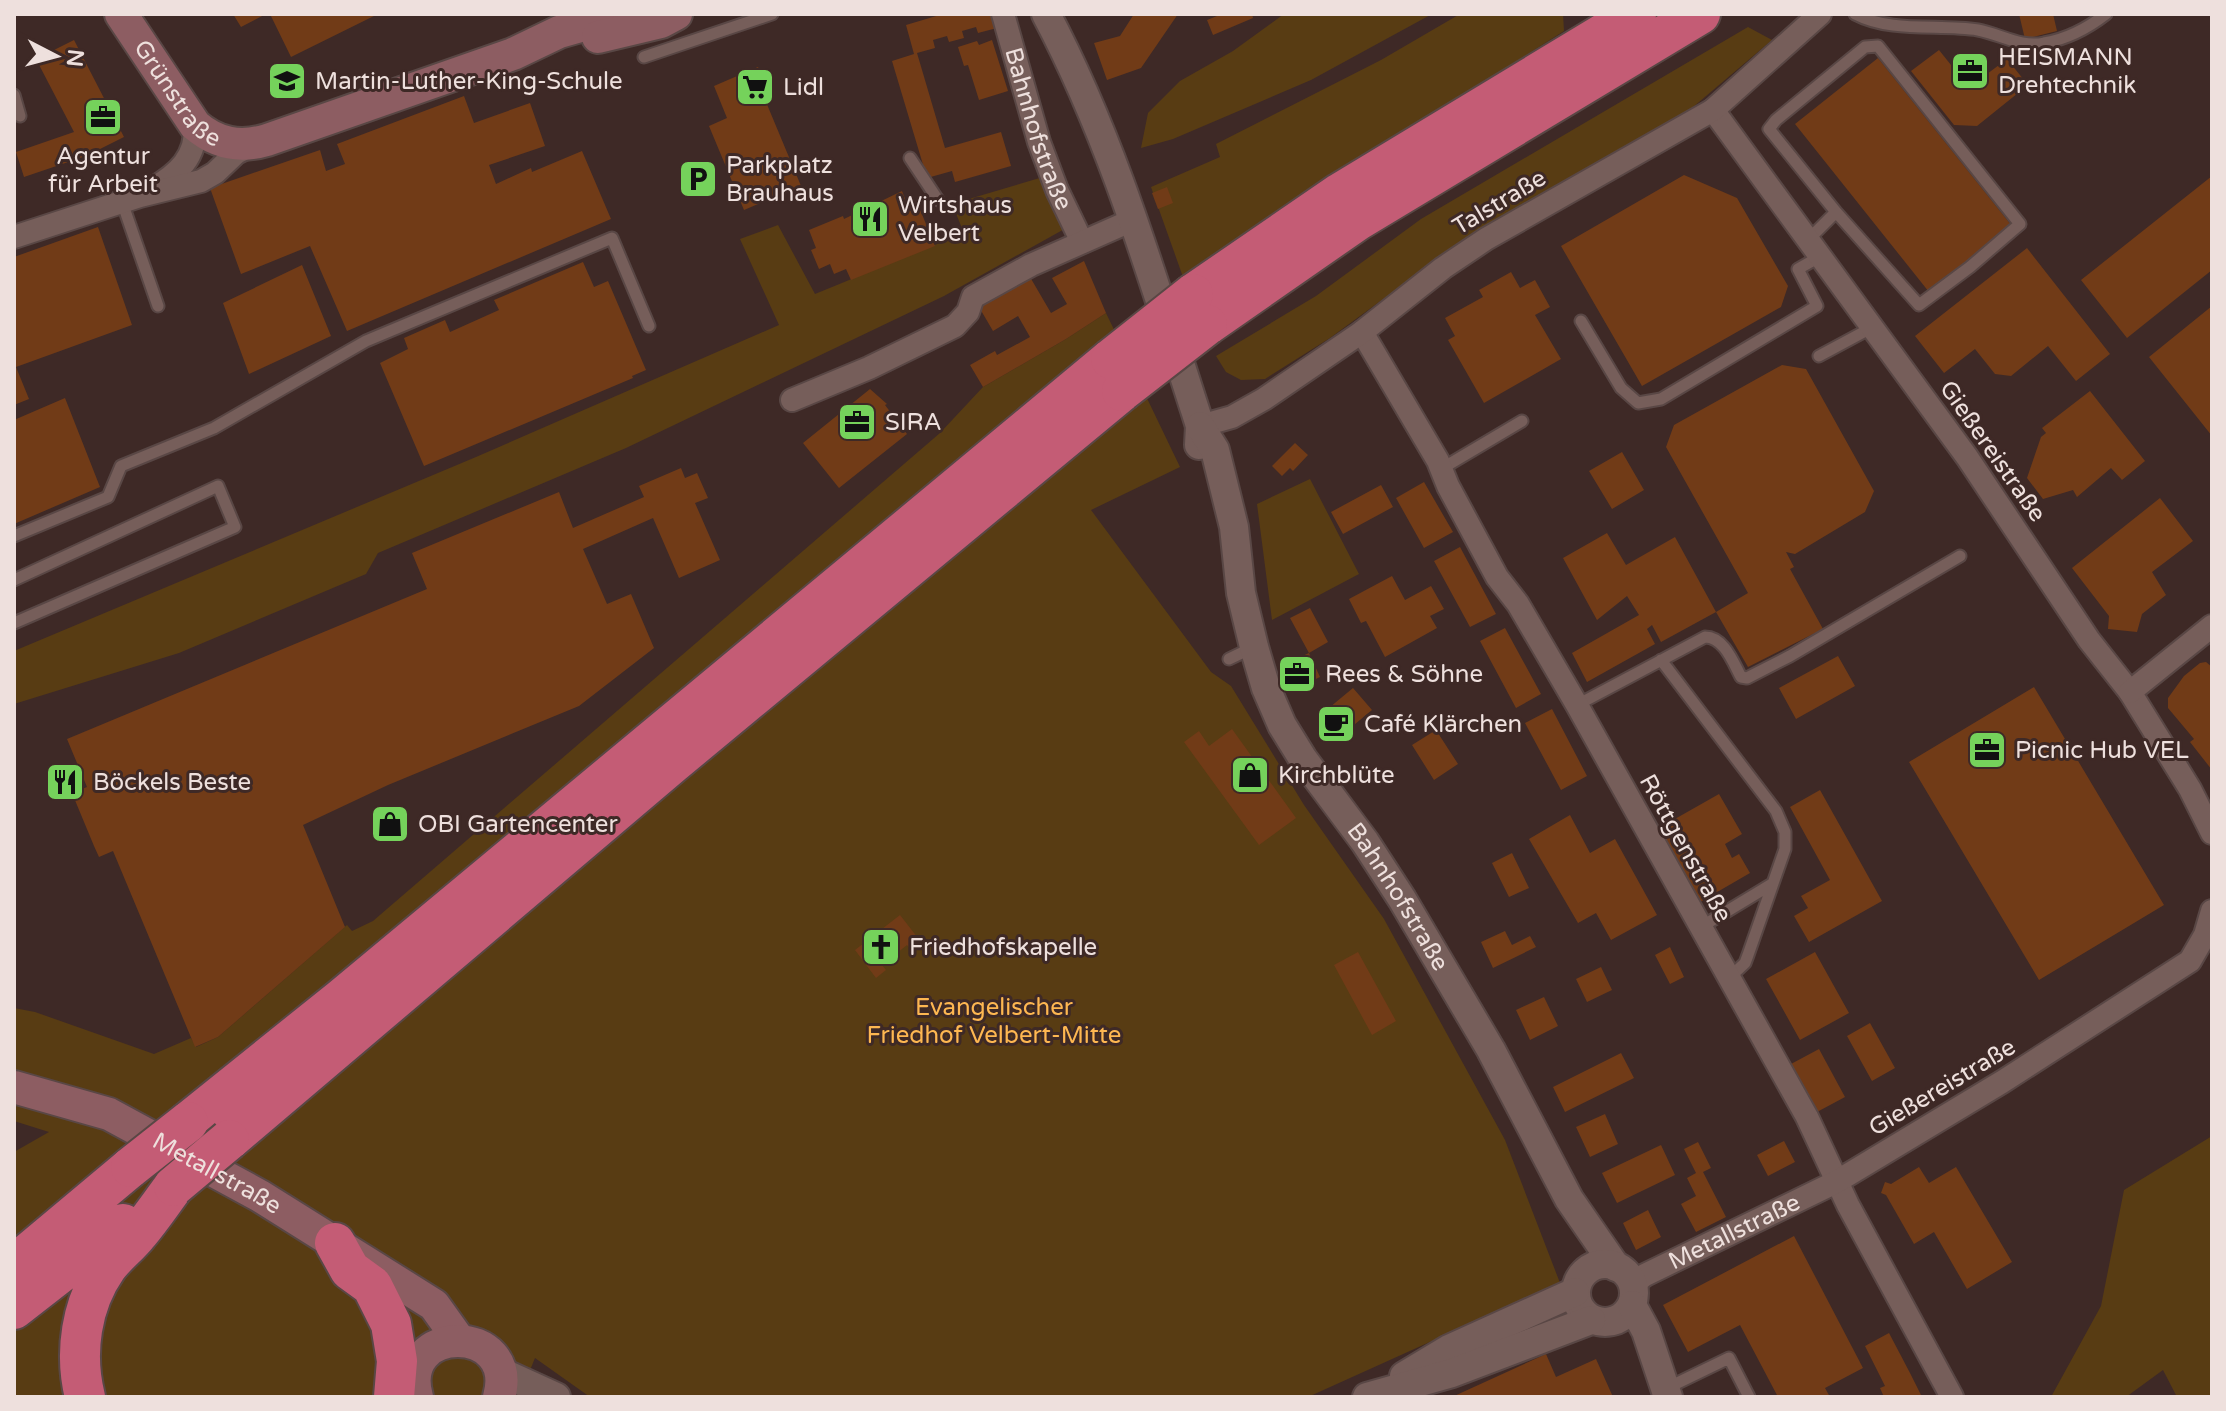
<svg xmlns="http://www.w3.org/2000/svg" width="2226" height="1411" font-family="'Varela Round',sans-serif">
<rect width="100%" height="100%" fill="#3e2926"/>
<!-- green -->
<path fill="#583c13" d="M1284,14H1432L1311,80L1173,139L1141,148L1148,113L1180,81L1233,51Z
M1460,14H1563L1564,31L1331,179L1183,277L1151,187L1220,157L1216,144L1381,60Z
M1748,27L1772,40L1679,119L1518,211L1420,272L1330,338L1265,379L1241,380L1226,372L1216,356L1316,296L1421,219Z
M1043,177L1068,227L944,296L626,448L378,553L366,574L179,653L14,704V651L476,457L779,325L740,239L778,225L815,294L964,233L952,204Z
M1106,313L1180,467L1091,510L1211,672L1231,686L1304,805L1384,919L1505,1140L1560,1283L1308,1397H590L535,1358L519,1397H14V1152L49,1132L14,1121V1008L35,1012L154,1054L191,1038L196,1047L218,1037L347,925L352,931L373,921L940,433L983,387L1066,339Z
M1310,479L1359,574L1272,620L1257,504Z
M2212,1136V1397H2177L2163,1370L2126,1397H2051L2101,1306L2124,1190Z"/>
<!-- building -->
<path fill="#713b17" d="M233,14H266L241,27Z
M270,14H378L291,57Z
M943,14H993L997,28L978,33L976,27L962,31L964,38L949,42L947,36L933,40L935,48L917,53L945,148L1001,132L1011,166L955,182L952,171L927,178L892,61L914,54L906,25Z
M1134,14H1178L1141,68L1107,80L1094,43L1120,36Z
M1222,14H1252L1253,18L1213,35L1207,20Z
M2019,14H2053L2057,31L2025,39Z
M74,40L124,137L86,156L24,177L16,152L74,132L36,59Z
M992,40L1008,91L979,100L968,65L964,66L958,47L977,41L979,45Z
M1939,50L1955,70L1964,63L1980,64L1987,74L2007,59L2028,85L1977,126L1954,125L1911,71Z
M1878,58L2012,226L1929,292L1795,124Z
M758,67L772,99L766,102L801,186L744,210L709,126L727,118L714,86Z
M464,96L474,123L530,103L545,146L489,165L496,184L531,168L532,172L582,151L611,219L347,331L310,246L241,274L210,188L320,150L326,171L345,164L337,144Z
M1684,175L1737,198L1788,286L1781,307L1642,386L1561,246Z
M2212,176V270L2127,338L2081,280Z
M1167,187L1173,203L1158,209L1152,193Z
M902,191L910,211L919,207L935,246L851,280L846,269L834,274L830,264L819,269L811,250L816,248L809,230L843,216L844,219Z
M98,227L132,325L16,367L29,399L14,405V257Z
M2027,248L2110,354L2076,381L2048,346L2011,376L1995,374L1975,349L1944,373L1915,336Z
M1084,261L1106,313L1066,339L983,387L970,365L995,351L997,355L1030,337L1018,316L993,331L979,307L1030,277L1051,313L1067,304L1052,278Z
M583,262L594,287L608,281L646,370L632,376L633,378L424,466L380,363L408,349L404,338L445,320L450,332L499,310L494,300Z
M302,265L331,336L249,374L223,303Z
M1511,272L1520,288L1535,280L1550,307L1535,315L1561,359L1484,403L1448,340L1455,336L1445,318L1483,297L1479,290Z
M2212,306V436L2149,357Z
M1782,365L1806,369L1874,491L1865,512L1795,554L1786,552L1794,567L1790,569L1823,629L1748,667L1716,612L1748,593L1666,447L1674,425Z
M870,389L887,404L885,405L907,434L839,488L803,443Z
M2090,391L2145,461L2122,480L2111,468L2077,497L2073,490L2043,499L2027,478L2041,437L2046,433L2042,428Z
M65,398L100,487L14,524V420Z
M1295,443L1308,455L1293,471L1290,468L1282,476L1272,466Z
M1622,452L1644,490L1612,509L1589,471Z
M681,468L685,478L697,473L708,498L695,503L720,560L679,578L653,518L583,549L607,604L631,594L654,648L579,706L388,785L303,825L345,927L218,1037L195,1047L113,851L99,857L94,846L72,793L87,787L67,739L427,589L412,553L559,492L573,528L644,497L639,486Z
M1424,482L1453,532L1424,548L1396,498Z
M1381,485L1393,507L1343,534L1331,512Z
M2160,498L2193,541L2152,572L2166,595L2142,614L2137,632L2108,629L2109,616L2072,568Z
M1607,533L1626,565L1675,537L1716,612L1661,642L1652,625L1647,629L1655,644L1587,682L1572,653L1639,615L1627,596L1597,620L1563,558Z
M1460,547L1496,614L1470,627L1434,561Z
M1392,576L1405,600L1431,586L1444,609L1430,616L1437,628L1385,657L1366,621L1361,623L1349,599Z
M1310,608L1328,642L1309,653L1320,677L1295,689L1283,665L1309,653L1290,618Z
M1505,628L1541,694L1516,708L1480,641Z
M1838,656L1855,686L1796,719L1779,688Z
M2206,662L2212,667V770L2190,742L2194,739L2168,708V698L2184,676L2200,663Z
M2034,687L2164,905L2039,980L1909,762Z
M1353,688L1372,710L1337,739L1318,717Z
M1552,709L1587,776L1561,790L1525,723Z
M1232,729L1296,818L1259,845L1184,742L1199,731L1209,746Z
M1436,730L1458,764L1434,780L1412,745Z
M72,770L78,787L59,795L52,778Z
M1820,790L1882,901L1809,942L1794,916L1808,908L1801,896L1830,880L1790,807Z
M1719,794L1742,834L1725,844L1732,858L1739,854L1750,873L1700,902L1659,828Z
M1570,815L1590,853L1615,839L1657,915L1611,940L1596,913L1578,923L1529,839Z
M1512,853L1529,888L1509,897L1492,863Z
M900,915L921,942L911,950L907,945L882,965L886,970L876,978L855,950Z
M1505,931L1512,945L1530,936L1536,947L1493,968L1481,942Z
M1670,947L1684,977L1670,984L1655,955Z
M1358,952L1396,1021L1372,1035L1334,965Z
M1815,952L1849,1013L1800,1040L1766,979Z
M1601,967L1612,990L1587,1002L1576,979Z
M1544,997L1558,1026L1530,1040L1516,1010Z
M1870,1023L1895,1068L1872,1081L1847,1036Z
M1819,1049L1845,1097L1817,1112L1791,1064Z
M1621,1053L1634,1078L1565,1112L1553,1087Z
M1605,1114L1618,1144L1590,1157L1576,1127Z
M1784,1141L1795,1162L1768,1176L1757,1155Z
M1698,1142L1711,1168L1703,1172L1726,1217L1696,1232L1681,1204L1696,1196L1687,1178L1696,1173L1684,1149Z
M1661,1145L1675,1175L1617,1203L1602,1173Z
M1919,1167L1929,1183L1956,1167L2012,1262L1967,1289L1934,1232L1914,1244L1886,1195L1881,1193L1885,1182L1891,1184Z
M1648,1210L1661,1237L1636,1250L1623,1223Z
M1794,1236L1863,1368L1825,1388L1830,1397H1778L1740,1325L1688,1352L1663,1305Z
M1889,1333L1910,1373L1922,1397H1884L1880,1388L1885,1386L1865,1346Z
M1546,1354L1556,1377L1596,1359L1613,1397H1452Z"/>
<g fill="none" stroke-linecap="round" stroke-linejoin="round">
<!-- service casing -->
<g stroke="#594745" stroke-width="15">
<path id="service" d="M1855,14C1891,33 1938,24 1978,30C2000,34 2021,48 2044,43C2067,39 2088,28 2106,14
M644,57L772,14
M14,95L20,116
M910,158L938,200
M122,202L158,306
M1809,239L1836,212L1769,129L1776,120L1865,47L1878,46L2020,224L1970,267L1919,305L1836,212
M1581,321L1621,388L1638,403L1661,399L1817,306L1798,269L1821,256
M1819,356L1873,327
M1441,469L1522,421
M14,536L108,497L121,466L214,428L366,341L612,238L649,326
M14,580L218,486L235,527L14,623
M1229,659L1254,647
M1661,660L1776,811L1785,832V849L1748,955L1745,963L1729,978
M1577,705L1705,637C1724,637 1733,662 1741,677L1747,678L1790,656L1960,556
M1701,927L1772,884
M1665,1389L1729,1358L1749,1397"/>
</g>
<!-- minor casing -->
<g stroke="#594745" stroke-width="26">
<g id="minor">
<path id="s1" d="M1003,14L1039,142L1057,190L1082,242"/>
<path d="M1713,110L1967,457L2089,640L2130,692L2190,789L2212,833"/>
<path d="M152,189C178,174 197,157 195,125"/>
<path d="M14,237L140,196L201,181L215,173L236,153L252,145"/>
<path d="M1362,332L1438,461L1448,486L1497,577L1518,604L1577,705L1807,1117L1848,1205L1952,1397"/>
<path d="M792,400L869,368L955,326L968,312L973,297L1031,265L1135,219"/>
<path d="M1200,426L1232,417L1264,399L1362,332L1443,268L1486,239L1713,110L1820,14"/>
<path d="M2130,692L2212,626"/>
<path id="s2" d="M1633,1284L1645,1275L1836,1182L2002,1082L2190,961L2205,935L2212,911"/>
</g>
</g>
<!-- tertiary casing -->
<g stroke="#594745" stroke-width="32">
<g id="tertiary">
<path d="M1046,14C1113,141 1152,277 1196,413L1200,426L1199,445"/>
<path id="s3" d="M1200,426L1215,450L1234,527L1241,593L1254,647L1266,688L1282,725L1303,759L1365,842L1402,899L1491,1050L1569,1199L1616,1267"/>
<circle cx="1605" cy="1293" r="29"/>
<path d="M1632,1305L1646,1331L1668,1397"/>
<path d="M499,1371L556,1397"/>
<path d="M1404,1376L1449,1349L1575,1292"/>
<path d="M1367,1397L1452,1373L1591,1320"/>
</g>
</g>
<!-- secondary casing -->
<g stroke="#594745" stroke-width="36">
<g id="secondary">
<path id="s4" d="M121,14L195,125C217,144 240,148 267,140L513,54L559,32L622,14"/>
<path d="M598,37L661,22L676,14"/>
<path id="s5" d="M14,1087L109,1114L260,1196L434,1305L459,1340"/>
<path d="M417,1397C396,1322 520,1323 499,1397"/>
</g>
</g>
<!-- motorway casing -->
<g stroke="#594745" stroke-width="44">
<path id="motorway" d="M1193,294L1340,193L1636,14
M1207,325L1358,220L1700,14
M188,1122L341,999L1111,359
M229,1140L673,763L1122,391
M335,1243L350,1270L372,1286L391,1324L397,1361L394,1397
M14,1265L131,1167
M14,1309L123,1224
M85,1397C74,1353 81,1304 107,1267C116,1255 128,1246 137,1235C150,1220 162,1202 174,1186"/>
</g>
<!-- service -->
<use href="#service" stroke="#765e5a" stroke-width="11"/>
<!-- minor -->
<use href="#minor" stroke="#765e5a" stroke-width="22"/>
<!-- tertiary -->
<use href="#tertiary" stroke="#765e5a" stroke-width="28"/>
<!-- secondary -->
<use href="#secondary" stroke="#8d5d62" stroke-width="32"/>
<!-- motorway -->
<use href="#motorway" stroke="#c45c75" stroke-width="40"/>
<!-- motorway-bridge casing -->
<g stroke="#594745" stroke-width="44" stroke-linecap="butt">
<path id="motorway-bridge" d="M1111,359L1193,294
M1122,391L1207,325
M131,1167L188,1122
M174,1186L229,1140"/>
</g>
<!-- motorway-bridge -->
<use href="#motorway-bridge" stroke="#c45c75" stroke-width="40"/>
</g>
<!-- icons -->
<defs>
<g id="office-square" transform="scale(2)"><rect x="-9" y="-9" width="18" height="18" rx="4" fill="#75d25b" stroke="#3e2926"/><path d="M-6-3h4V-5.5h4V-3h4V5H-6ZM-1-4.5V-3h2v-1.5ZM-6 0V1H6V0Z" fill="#111"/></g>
<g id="school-square" transform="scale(2)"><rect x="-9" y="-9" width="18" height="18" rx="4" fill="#75d25b" stroke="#3e2926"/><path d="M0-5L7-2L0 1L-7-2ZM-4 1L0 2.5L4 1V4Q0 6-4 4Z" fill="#111"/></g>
<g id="supermarket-square" transform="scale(2)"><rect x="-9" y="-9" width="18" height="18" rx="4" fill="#75d25b" stroke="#3e2926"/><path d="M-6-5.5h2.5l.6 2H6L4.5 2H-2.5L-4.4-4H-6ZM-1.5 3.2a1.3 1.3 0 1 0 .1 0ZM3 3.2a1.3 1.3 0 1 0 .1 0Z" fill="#111"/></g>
<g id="parking-square" transform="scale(2)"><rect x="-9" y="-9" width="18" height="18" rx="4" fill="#75d25b" stroke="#3e2926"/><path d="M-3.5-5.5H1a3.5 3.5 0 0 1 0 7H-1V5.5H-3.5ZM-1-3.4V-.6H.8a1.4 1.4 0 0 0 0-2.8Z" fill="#111"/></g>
<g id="restaurant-square" transform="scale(2)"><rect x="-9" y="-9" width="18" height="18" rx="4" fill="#75d25b" stroke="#3e2926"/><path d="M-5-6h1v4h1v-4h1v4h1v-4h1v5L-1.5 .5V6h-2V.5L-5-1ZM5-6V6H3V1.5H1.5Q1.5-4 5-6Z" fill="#111"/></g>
<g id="cafe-square" transform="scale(2)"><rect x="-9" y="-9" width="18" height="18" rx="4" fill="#75d25b" stroke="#3e2926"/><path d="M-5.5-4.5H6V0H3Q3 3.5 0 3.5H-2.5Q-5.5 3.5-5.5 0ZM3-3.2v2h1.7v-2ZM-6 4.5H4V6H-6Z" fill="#111"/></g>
<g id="shop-square" transform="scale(2)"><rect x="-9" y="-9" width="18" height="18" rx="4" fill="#75d25b" stroke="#3e2926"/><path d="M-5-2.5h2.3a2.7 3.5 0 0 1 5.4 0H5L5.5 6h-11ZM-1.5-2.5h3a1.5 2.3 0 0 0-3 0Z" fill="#111"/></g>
<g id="church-square" transform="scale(2)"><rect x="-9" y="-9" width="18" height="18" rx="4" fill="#75d25b" stroke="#3e2926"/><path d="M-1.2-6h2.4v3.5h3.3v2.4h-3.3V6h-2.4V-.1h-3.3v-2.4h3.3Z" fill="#111"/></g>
</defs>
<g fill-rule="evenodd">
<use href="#office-square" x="1970" y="71"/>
<use href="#school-square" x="287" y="81"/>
<use href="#supermarket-square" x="755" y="87"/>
<use href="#office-square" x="103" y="117"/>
<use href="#parking-square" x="698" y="179"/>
<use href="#restaurant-square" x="870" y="219"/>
<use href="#office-square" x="857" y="422"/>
<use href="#office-square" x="1297" y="674"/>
<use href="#cafe-square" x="1336" y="724"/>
<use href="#office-square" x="1987" y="750"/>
<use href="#shop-square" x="1250" y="775"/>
<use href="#restaurant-square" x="65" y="782"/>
<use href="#shop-square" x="390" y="824"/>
<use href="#church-square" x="881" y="947"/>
</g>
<g text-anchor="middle" stroke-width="6" stroke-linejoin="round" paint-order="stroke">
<!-- poi labels -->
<g font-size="24" fill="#eee0dd" stroke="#3e2926" text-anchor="start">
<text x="1998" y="65">HEISMANN<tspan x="1998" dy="28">Drehtechnik</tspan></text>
<text x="315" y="89">Martin-Luther-King-Schule</text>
<text x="783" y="95">Lidl</text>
<text x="103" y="164" text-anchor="middle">Agentur<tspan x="103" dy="28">für Arbeit</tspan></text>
<text x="726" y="173">Parkplatz<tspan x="726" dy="28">Brauhaus</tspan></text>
<text x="898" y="213">Wirtshaus<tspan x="898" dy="28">Velbert</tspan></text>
<text x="885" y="430">SIRA</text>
<text x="1325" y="682">Rees &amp; Söhne</text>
<text x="1364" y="732">Café Klärchen</text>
<text x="2015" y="758">Picnic Hub VEL</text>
<text x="1278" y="783">Kirchblüte</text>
<text x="93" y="790">Böckels Beste</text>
<text x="418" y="832">OBI Gartencenter</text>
<text x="909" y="955">Friedhofskapelle</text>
</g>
<!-- street labels -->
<g font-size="24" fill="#eee0dd" stroke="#3e2926">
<text dy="8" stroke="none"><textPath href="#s4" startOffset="98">Grünstraße</textPath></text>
<text dy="8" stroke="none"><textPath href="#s1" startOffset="120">Bahnhofstraße</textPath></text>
<text transform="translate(1499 202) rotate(-31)" y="8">Talstraße</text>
<text transform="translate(1993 451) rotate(55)" y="8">Gießereistraße</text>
<text transform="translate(1686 848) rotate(61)" y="8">Röttgenstraße</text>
<text dy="8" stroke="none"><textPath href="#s3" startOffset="520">Bahnhofstraße</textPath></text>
<text transform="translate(1942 1087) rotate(-31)" y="8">Gießereistraße</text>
<text dy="8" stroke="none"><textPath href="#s5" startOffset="222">Metallstraße</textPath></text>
<text dy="8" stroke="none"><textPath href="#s2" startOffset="114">Metallstraße</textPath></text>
</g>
<!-- park labels -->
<g font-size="24" fill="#feb751" stroke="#3e2926">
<text x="994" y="1015">Evangelischer<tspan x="994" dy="28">Friedhof Velbert-Mitte</tspan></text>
</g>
</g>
<!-- border -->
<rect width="2226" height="1411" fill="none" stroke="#eee0dd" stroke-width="32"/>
<!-- north arrow -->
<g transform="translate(56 56) rotate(96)" stroke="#3e2926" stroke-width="6" paint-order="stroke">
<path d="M0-6L14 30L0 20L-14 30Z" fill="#eee0dd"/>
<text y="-12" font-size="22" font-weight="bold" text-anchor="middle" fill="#eee0dd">N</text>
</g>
</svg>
